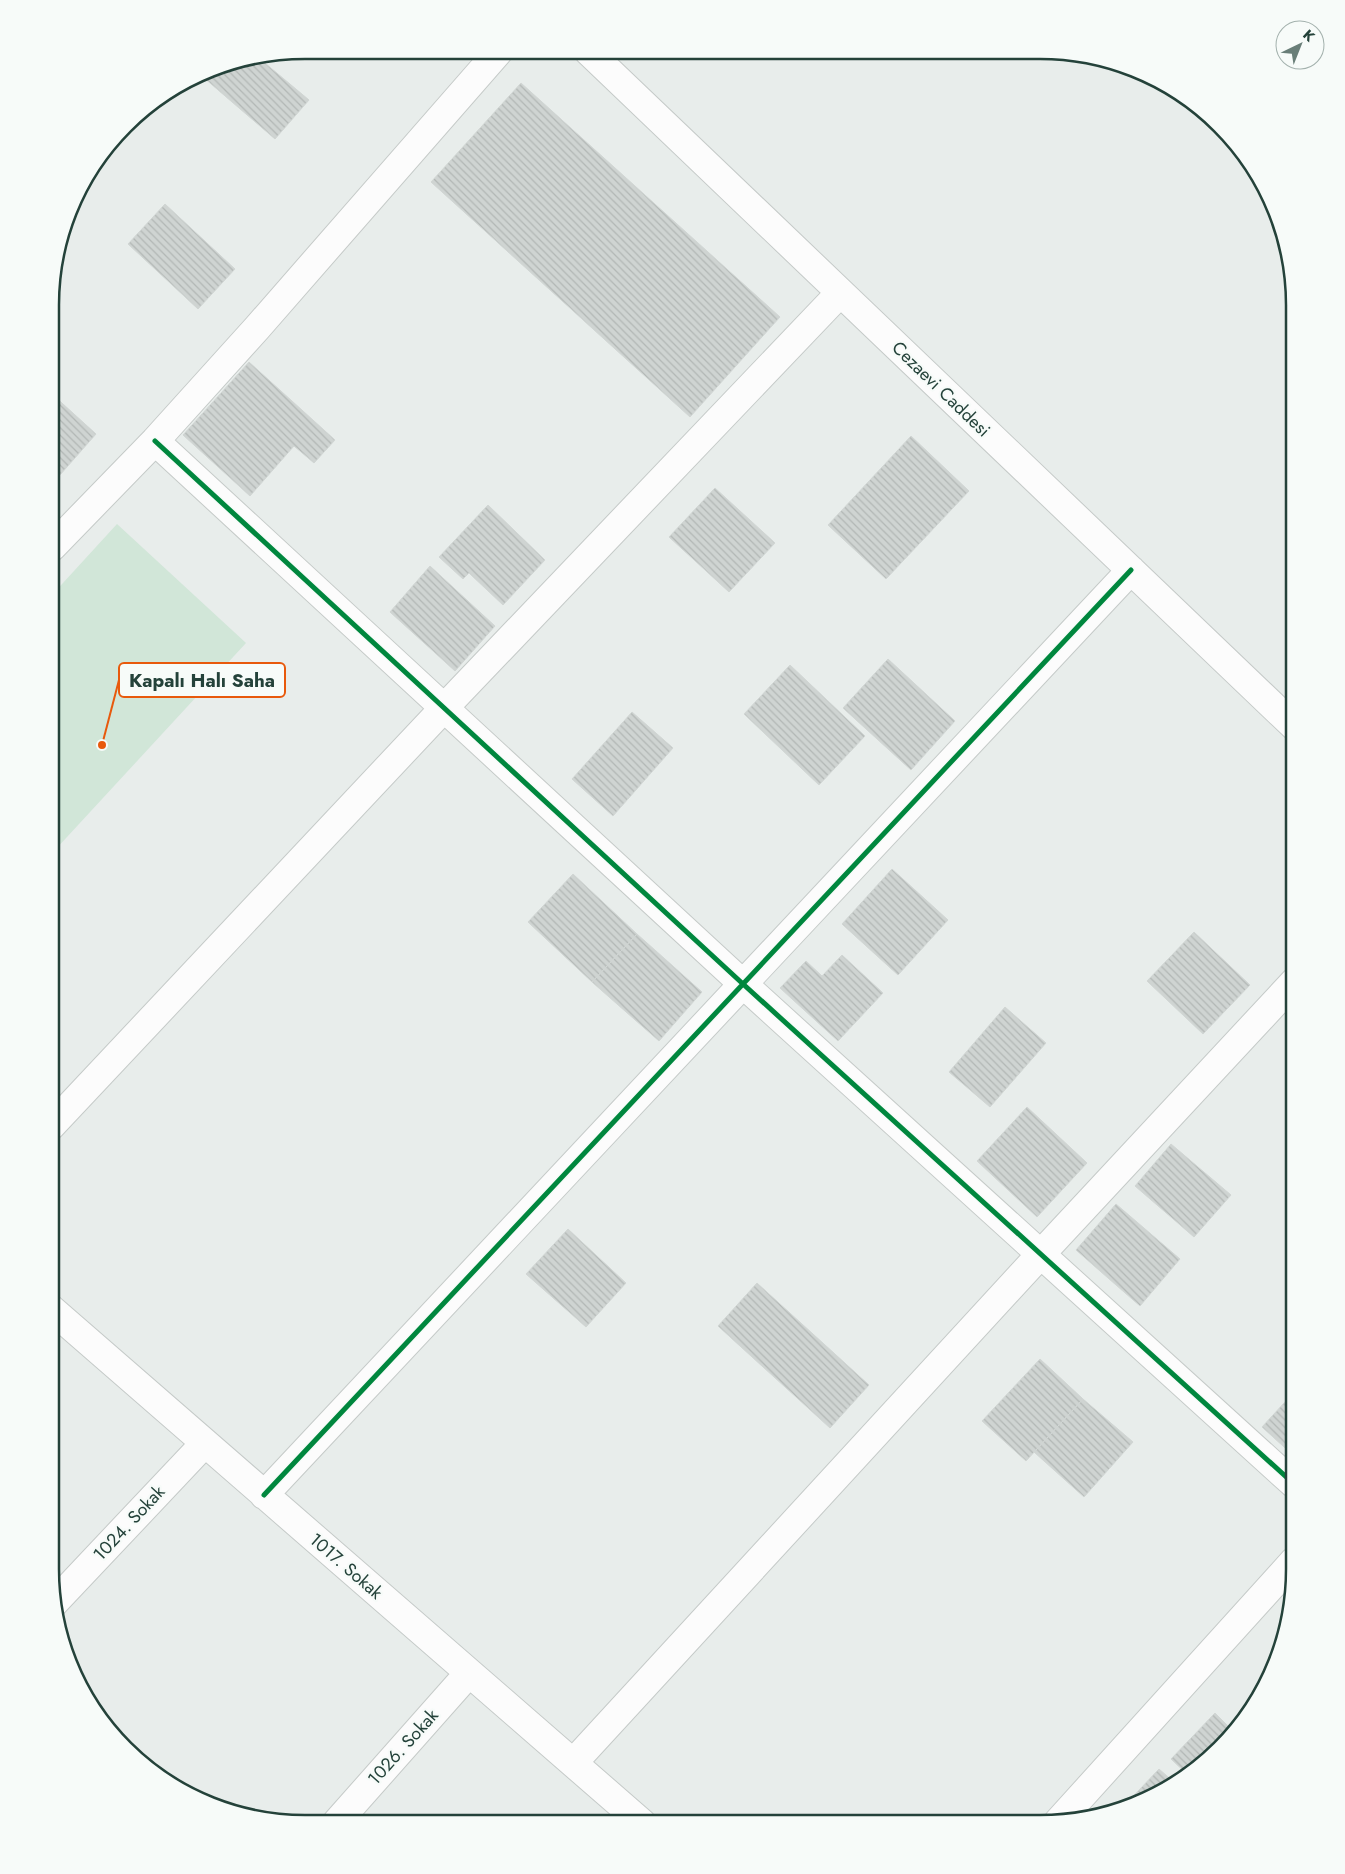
<svg xmlns="http://www.w3.org/2000/svg" width="1345" height="1874" font-family="Jost,sans-serif">
<defs>
<pattern id="building-back-hatch" width="6" height="6" patternUnits="userSpaceOnUse" patternTransform="scale(1.25)"><rect width="6" height="6" fill="#cfd4d2"/><path d="M-1 5l2 2M0 0l6 6M5-1l2 2" fill="none" stroke="#b2b7b5"/></pattern>
</defs>
<rect width="100%" height="100%" fill="#e8edeb"/>
<!-- garden -->
<path fill="#d1e6d8" d="M117,524L246,643L55,850L51,847L52,595Z"/>
<!-- building -->
<path fill="url(#building-back-hatch)" stroke="#d1d6d4" d="M259,58L309,100L275,139L203,77L208,72L222,64Z
M521,83L780,317L690,417L431,182Z
M165,204L235,269L198,309L128,244Z
M249,362L335,440L314,463L294,446L250,496L183,435Z
M52,394L96,434L52,484Z
M911,436L969,491L886,579L828,525Z
M715,488L775,543L729,592L669,537Z
M488,505L545,560L503,605L469,573L463,579L439,557Z
M430,566L495,626L455,671L390,612Z
M888,659L955,721L911,770L843,708Z
M790,665L865,736L819,785L744,714Z
M632,712L673,748L613,816L572,779Z
M892,869L948,920L898,975L842,924Z
M573,874L637,934L592,982L528,922Z
M1194,932L1250,985L1203,1034L1147,981Z
M637,934L702,992L659,1041L592,982Z
M842,955L883,993L838,1041L780,988L806,961L822,976Z
M1005,1007L1046,1043L990,1107L949,1072Z
M1027,1107L1087,1163L1037,1217L977,1161Z
M1171,1144L1231,1195L1194,1237L1135,1186Z
M1116,1204L1180,1259L1140,1306L1076,1250Z
M568,1229L626,1283L586,1327L526,1274Z
M757,1283L869,1385L830,1428L718,1326Z
M1040,1359L1083,1399L1026,1461L982,1421Z
M1295,1391L1294,1456L1262,1427Z
M1083,1399L1133,1442L1084,1497L1034,1452Z
M1215,1713L1234,1732L1208,1761L1188,1775L1171,1759Z
M1159,1769L1175,1783L1153,1798L1121,1809Z"/>
<g fill="none" stroke-linecap="round" stroke-linejoin="round">
<!-- minor casing -->
<g stroke="#c5cac8" stroke-width="30">
<path id="minor" d="M588,51L1295,727
M155,441L743,984L1294,1484
M52,547L155,441L257,328L499,51
M51,1126L444,708L840,293
M50,1308L642,1823
M264,1495L1131,570
M53,1604L205,1443
M573,1763L1040,1255L1295,981
M337,1822L469,1673
M1058,1822L1294,1561"/>
</g>
<!-- minor -->
<use href="#minor" stroke="#fcfcfc" stroke-width="28"/>
<!-- cycleway casing -->
<g stroke="#f7fbf9" stroke-width="8">
<path id="cycleway" d="M155,441L743,984L1294,1484
M264,1495L1131,570"/>
</g>
<!-- cycleway -->
<use href="#cycleway" stroke="#00873e" stroke-width="5"/>
</g>
<g text-anchor="middle" stroke-width="4.5" stroke-linejoin="round" paint-order="stroke">
<!-- street labels -->
<g font-size="18" fill="#24423a" stroke="#f7fbf9">
<text transform="translate(941 389) rotate(44)" y="6">Cezaevi Caddesi</text>
<text transform="translate(129 1523) rotate(-47)" y="6">1024. Sokak</text>
<text transform="translate(346 1566) rotate(41)" y="6">1017. Sokak</text>
<text transform="translate(403 1747) rotate(-48)" y="6">1026. Sokak</text>
</g>
</g>
<!-- crop -->
<path d="M0 0H1345V1874H0ZM305 59H1040A246 246 0 0 1 1286 305V1569A246 246 0 0 1 1040 1815H305A246 246 0 0 1 59 1569V305A246 246 0 0 1 305 59Z" fill="#f7fbf9" fill-rule="evenodd"/>
<path fill="none" stroke="#24423a" stroke-width="2.5" d="M305 59H1040A246 246 0 0 1 1286 305V1569A246 246 0 0 1 1040 1815H305A246 246 0 0 1 59 1569V305A246 246 0 0 1 305 59Z"/>
<!-- callouts -->
<path fill="none" stroke="#e8590c" stroke-width="2" d="M102 745L119 680"/>
<circle fill="#e8590c" stroke="#f7fbf9" stroke-width="2" cx="102" cy="745" r="5"/>
<rect fill="#f7fbf9" stroke="#e8590c" stroke-width="2" x="119" y="663" width="166" height="34" rx="5"/>
<g font-size="19" text-anchor="middle" font-weight="bold" fill="#24423a">
<text x="202" y="687">Kapalı Halı Saha</text>
</g>
<!-- north arrow -->
<g transform="translate(1300 45) rotate(43)"><circle r="24" fill="#f7fbf9" stroke="#a3b1ad"/>
<path d="M0-4L9 19L0 12L-9 19Z" fill="#697e78"/>
<text y="-8" font-size="14" font-weight="bold" text-anchor="middle" fill="#24423a">K</text>
</g>
</svg>
